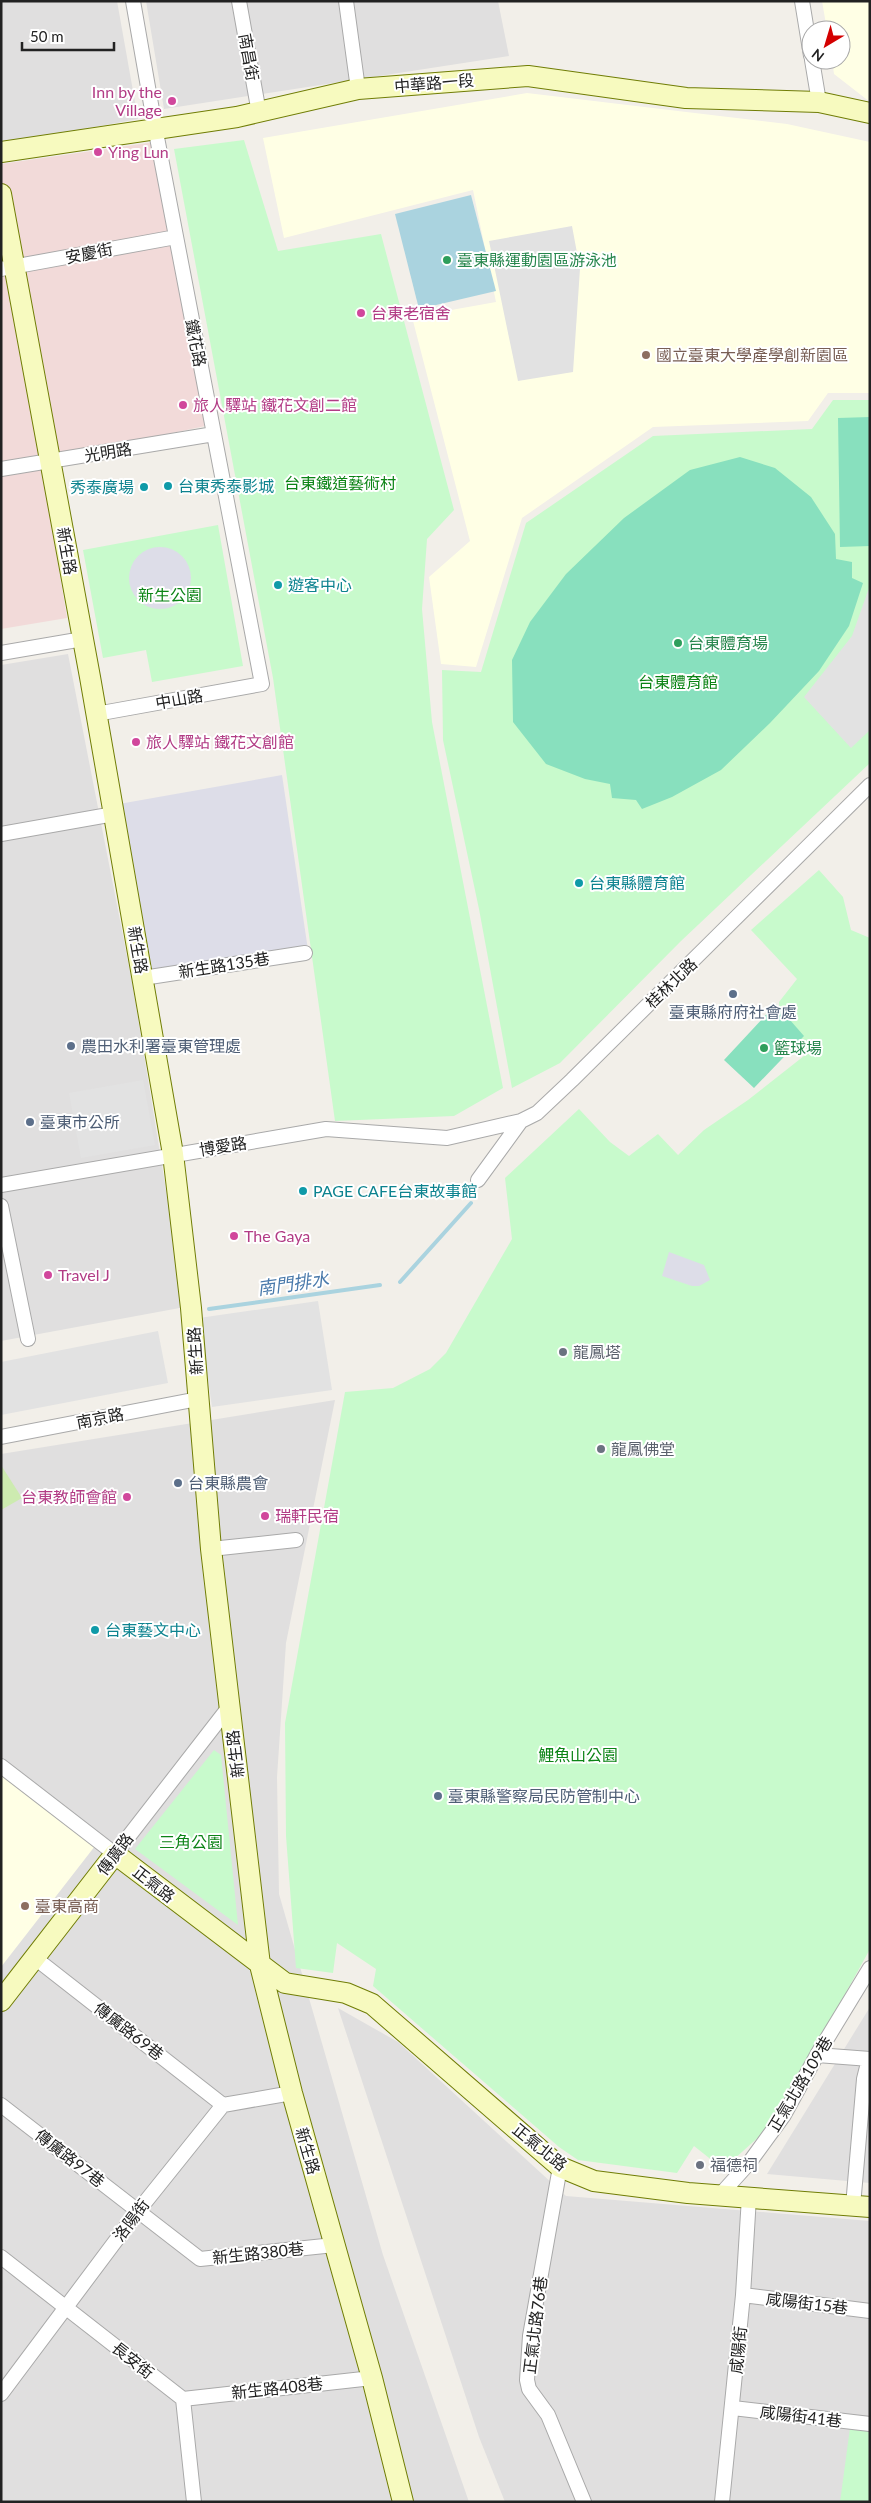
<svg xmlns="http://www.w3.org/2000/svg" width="871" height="2503" font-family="Lato,'Noto Sans TC',sans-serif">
<rect width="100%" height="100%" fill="#f2efe9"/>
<!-- residential -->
<path fill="#e0dfdf" d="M1,1H117L138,119L3,144L1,132Z
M146,1H498L509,56L164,109Z
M68,654L133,987L185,1307L1,1341V665Z
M335,1400L286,1643L277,1777L279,1894L383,2255L469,2502H1V1454Z
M870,2007V2183L767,2174Z
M338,2008L398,2042L566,2196L870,2221V2502H505L479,2437Z"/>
<!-- commercial -->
<path fill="#f2dad9" d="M155,142L210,425L41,461L67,618L1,629V164Z"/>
<!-- education -->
<path fill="#ffffe5" d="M822,1H870V102L834,74L832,60H841V30H827Z
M527,93L787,124L870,142V393H828L808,421L653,427L522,518L476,667L441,664L429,577L470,541L412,317L496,302L473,190L284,238L263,138Z
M1,1774L95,1846L1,1967Z"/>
<!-- grass -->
<path fill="#cdebb0" d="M1,1465L22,1498L1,1510Z"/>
<!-- park -->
<path fill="#c8facc" d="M244,140L278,251L381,234L454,510L427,539L422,609L432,722L503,1088L454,1116L335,1121L273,678L174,149Z
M833,400H870V763L681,941L560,1063L512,1088L479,909L443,740L442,670L481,672L526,523L653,436L812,429Z
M218,525L243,666L152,682L146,650L103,658L83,550Z
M819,870L843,897L851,930L870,938V1949L833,2016L762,2134L723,2169L694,2146L677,2173L578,2160L559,2147L373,1986L376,1969L337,1943L333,1973L296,1968L286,1836L285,1723L345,1392L393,1388L430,1369L446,1353L512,1239L505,1178L579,1109L610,1142L629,1156L658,1134L678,1155L704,1130L748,1100L809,1052L780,1023L779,1002L797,979L751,930Z
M214,1750L221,1755L238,1925L135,1849Z
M850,2428L870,2431V2502H840Z"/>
<!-- pitch -->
<path fill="#88e0be" d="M870,417V546L840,547L838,418Z
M740,457L775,468L811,497L835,534L836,559L852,562V578L863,583L849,626L819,671L770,723L721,770L672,797L642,809L636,800L612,798L610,784L585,779L546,764L513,722L512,660L530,622L566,574L624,518L690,470Z
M776,1004L804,1036L754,1088L724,1060Z"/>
<!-- parking -->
<path fill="#e2e2e2" d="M572,226L580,269L573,372L518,381L489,241Z
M870,585V730L851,748L804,697L852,636Z
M143,1080L155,1145L81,1158L69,1093Z
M318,1301L332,1390L212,1407L199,1318Z
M158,1331L168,1383L1,1415V1362Z"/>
<!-- plaza -->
<path fill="#dddde8" d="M129 578a31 31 0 1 1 62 0a31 31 0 1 1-62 0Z
M282,775L308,950L147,974L119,804Z
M669,1252L704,1265L710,1280L699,1286H692L662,1276Z"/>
<!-- water -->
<path fill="#aad3df" d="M471,195L496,291L419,309L395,214Z"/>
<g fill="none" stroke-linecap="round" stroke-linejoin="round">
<!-- stream -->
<path stroke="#aad3df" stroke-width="4" d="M400,1282L471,1203
M209,1309L380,1285"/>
<!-- street casing -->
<g stroke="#a9a9a9" stroke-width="16">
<path id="street" d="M239,1L259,113
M346,1L358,89
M802,1L811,56
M812,60L819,102
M1,269L176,237
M1,469L214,434
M1,653L83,639
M96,714L262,684L155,127L133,1
M1,834L114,814
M143,978L305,953
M478,1180L521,1121
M1,1185L326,1129L447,1138L521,1121L537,1113L572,1080L870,785
M1,1206L28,1339
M1,1437L198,1399
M211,1549L296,1540
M1,1766L115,1854L229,1707
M35,1958L223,2105
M817,2055L870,2059
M1,2105L200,2259L334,2245
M560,2167L530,2336L527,2380L529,2389L548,2415L584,2502
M721,2194L749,2163L784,2115L817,2055L870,1968
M853,2206L864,2079L869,2059
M1,2257L183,2399L194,2502
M743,2295L870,2311
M1,2394L138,2211L223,2105L292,2093
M183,2399L372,2378
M733,2408L870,2424
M722,2502L743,2295L749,2197"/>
</g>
<!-- secondary casing -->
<g stroke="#707d05" stroke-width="22">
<path id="secondary" d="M1,152L237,117L358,89L528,76L686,98L819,102L870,113
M1,194L90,677L173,1154L191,1308L211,1549L260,1965L292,2093L372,2378L403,2502
M1,2001L115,1854L285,1983L346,1993L372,2004L560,2167L594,2181L688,2193L870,2207"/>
</g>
<!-- street -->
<use href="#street" stroke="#fff" stroke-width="14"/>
<!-- secondary -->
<use href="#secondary" stroke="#f7fabf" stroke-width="20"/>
</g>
<!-- markers -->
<g fill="#d1479c" stroke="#fff" stroke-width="2">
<circle cx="172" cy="101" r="5"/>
<circle cx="98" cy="152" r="5"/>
<circle cx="361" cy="313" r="5"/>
<circle cx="183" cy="405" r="5"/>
<circle cx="136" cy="742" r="5"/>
<circle cx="234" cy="1236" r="5"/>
<circle cx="48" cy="1275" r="5"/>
<circle cx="127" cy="1497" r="5"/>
<circle cx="265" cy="1516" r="5"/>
</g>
<g fill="#2e9e5b" stroke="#fff" stroke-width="2">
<circle cx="447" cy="260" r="5"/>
<circle cx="678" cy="643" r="5"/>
<circle cx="764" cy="1048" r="5"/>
</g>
<g fill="#8d6e63" stroke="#fff" stroke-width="2">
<circle cx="646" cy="355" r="5"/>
<circle cx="25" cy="1906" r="5"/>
</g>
<g fill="#0f9aa8" stroke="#fff" stroke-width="2">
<circle cx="168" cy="486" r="5"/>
<circle cx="144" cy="487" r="5"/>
<circle cx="278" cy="585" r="5"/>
<circle cx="579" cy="883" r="5"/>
<circle cx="303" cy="1191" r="5"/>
<circle cx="95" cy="1630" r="5"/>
</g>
<g fill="#5c6f8a" stroke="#fff" stroke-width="2">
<circle cx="733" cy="994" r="5"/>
<circle cx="71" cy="1046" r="5"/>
<circle cx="30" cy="1122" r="5"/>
<circle cx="178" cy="1483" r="5"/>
<circle cx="438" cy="1796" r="5"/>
</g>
<g fill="#6b7280" stroke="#fff" stroke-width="2">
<circle cx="563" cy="1352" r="5"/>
<circle cx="601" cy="1449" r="5"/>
<circle cx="700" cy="2165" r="5"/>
</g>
<g text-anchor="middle" stroke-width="4" stroke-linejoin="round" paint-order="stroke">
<!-- street labels -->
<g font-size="16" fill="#222" stroke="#fff">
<text transform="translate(249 57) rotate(80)" y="6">南昌街</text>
<text transform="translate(434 83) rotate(-5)" y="6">中華路一段</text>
<text transform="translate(89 253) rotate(-11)" y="6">安慶街</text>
<text transform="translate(196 343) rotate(79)" y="6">鐵花路</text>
<text transform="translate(108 452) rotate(-9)" y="6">光明路</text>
<text transform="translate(67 551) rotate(80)" y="6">新生路</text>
<text transform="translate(179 699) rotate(-10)" y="6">中山路</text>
<text transform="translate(138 950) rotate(80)" y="6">新生路</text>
<text transform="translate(224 965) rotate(-9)" y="6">新生路135巷</text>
<text transform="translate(671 983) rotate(-44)" y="6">桂林北路</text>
<text transform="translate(223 1146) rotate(-9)" y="6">博愛路</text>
<text transform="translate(195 1351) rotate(-94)" y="6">新生路</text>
<text transform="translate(100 1418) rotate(-11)" y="6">南京路</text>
<text transform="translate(235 1754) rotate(-97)" y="6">新生路</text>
<text transform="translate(115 1854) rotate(-53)" y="6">傳廣路</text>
<text transform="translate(154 1884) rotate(38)" y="6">正氣路</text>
<text transform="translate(129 2031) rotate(38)" y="6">傳廣路69巷</text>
<text transform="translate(800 2084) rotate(-59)" y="6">正氣北路109巷</text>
<text transform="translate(540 2147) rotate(39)" y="6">正氣北路</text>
<text transform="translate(308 2151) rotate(74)" y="6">新生路</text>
<text transform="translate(70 2158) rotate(38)" y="6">傳廣路97巷</text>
<text transform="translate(131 2220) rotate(-53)" y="6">洛陽街</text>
<text transform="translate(258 2253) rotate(-6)" y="6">新生路380巷</text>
<text transform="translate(807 2303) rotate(7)" y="6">咸陽街15巷</text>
<text transform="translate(535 2325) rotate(-83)" y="6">正氣北路76巷</text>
<text transform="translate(738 2350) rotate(-84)" y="6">咸陽街</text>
<text transform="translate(133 2360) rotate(38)" y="6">長安街</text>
<text transform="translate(277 2388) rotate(-6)" y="6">新生路408巷</text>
<text transform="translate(801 2416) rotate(7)" y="6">咸陽街41巷</text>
</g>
<!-- hotel labels -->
<g font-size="16" fill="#b23c85" stroke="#fff" text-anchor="start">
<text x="162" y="98" text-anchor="end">Inn by the<tspan x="162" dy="18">Village</tspan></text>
<text x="108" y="158">Ying Lun</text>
<text x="371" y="319">台東老宿舍</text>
<text x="193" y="411">旅人驛站 鐵花文創二館</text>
<text x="146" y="748">旅人驛站 鐵花文創館</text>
<text x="244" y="1242">The Gaya</text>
<text x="58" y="1281">Travel J</text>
<text x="117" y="1503" text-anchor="end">台東教師會館</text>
<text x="275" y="1522">瑞軒民宿</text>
</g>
<!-- leisure labels -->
<g font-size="16" fill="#27864d" stroke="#fff" text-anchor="start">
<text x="457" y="266">臺東縣運動園區游泳池</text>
<text x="688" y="649">台東體育場</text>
<text x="774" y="1054">籃球場</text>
</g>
<!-- education labels -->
<g font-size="16" fill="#785e54" stroke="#fff" text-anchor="start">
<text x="656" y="361">國立臺東大學產學創新園區</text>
<text x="35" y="1912">臺東高商</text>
</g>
<!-- park labels -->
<g font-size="16" fill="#0c8416" stroke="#fff">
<text x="340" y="489">台東鐵道藝術村</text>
<text x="170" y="601">新生公園</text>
<text x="678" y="688">台東體育館</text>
<text x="578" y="1761">鯉魚山公園</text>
<text x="191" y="1848">三角公園</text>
</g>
<!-- culture labels -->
<g font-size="16" fill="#0d838f" stroke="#fff" text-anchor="start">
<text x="178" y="492">台東秀泰影城</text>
<text x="134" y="493" text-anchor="end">秀泰廣場</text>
<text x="288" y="591">遊客中心</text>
<text x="589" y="889">台東縣體育館</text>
<text x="313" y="1197">PAGE CAFE台東故事館</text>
<text x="105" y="1636">台東藝文中心</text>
</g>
<!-- service labels -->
<g font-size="16" fill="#4e5e75" stroke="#fff" text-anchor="start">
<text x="733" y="1018" text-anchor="middle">臺東縣府府社會處</text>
<text x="81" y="1052">農田水利署臺東管理處</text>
<text x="40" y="1128">臺東市公所</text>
<text x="188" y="1489">台東縣農會</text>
<text x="448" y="1802">臺東縣警察局民防管制中心</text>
</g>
<!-- worship labels -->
<g font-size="16" fill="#5b616d" stroke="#fff" text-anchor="start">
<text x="573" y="1358">龍鳳塔</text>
<text x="611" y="1455">龍鳳佛堂</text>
<text x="710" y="2171">福德祠</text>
</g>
<!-- water labels -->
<g font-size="18" font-style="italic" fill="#4a7aab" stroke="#fff">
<text transform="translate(293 1284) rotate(-8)" y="6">南門排水</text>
</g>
</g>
<!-- border -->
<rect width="871" height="2503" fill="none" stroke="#222222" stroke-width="5"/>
<!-- north arrow -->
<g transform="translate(826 45) rotate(218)"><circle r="24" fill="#ffffff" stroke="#a7a7a7"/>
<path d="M0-4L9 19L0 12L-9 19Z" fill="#d40000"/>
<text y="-8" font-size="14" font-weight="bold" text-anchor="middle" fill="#222222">N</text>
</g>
<!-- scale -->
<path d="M22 42v8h92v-8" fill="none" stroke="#222222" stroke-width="2.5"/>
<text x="30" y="42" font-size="15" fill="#222222" stroke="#ffffff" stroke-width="4" paint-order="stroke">50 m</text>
</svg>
